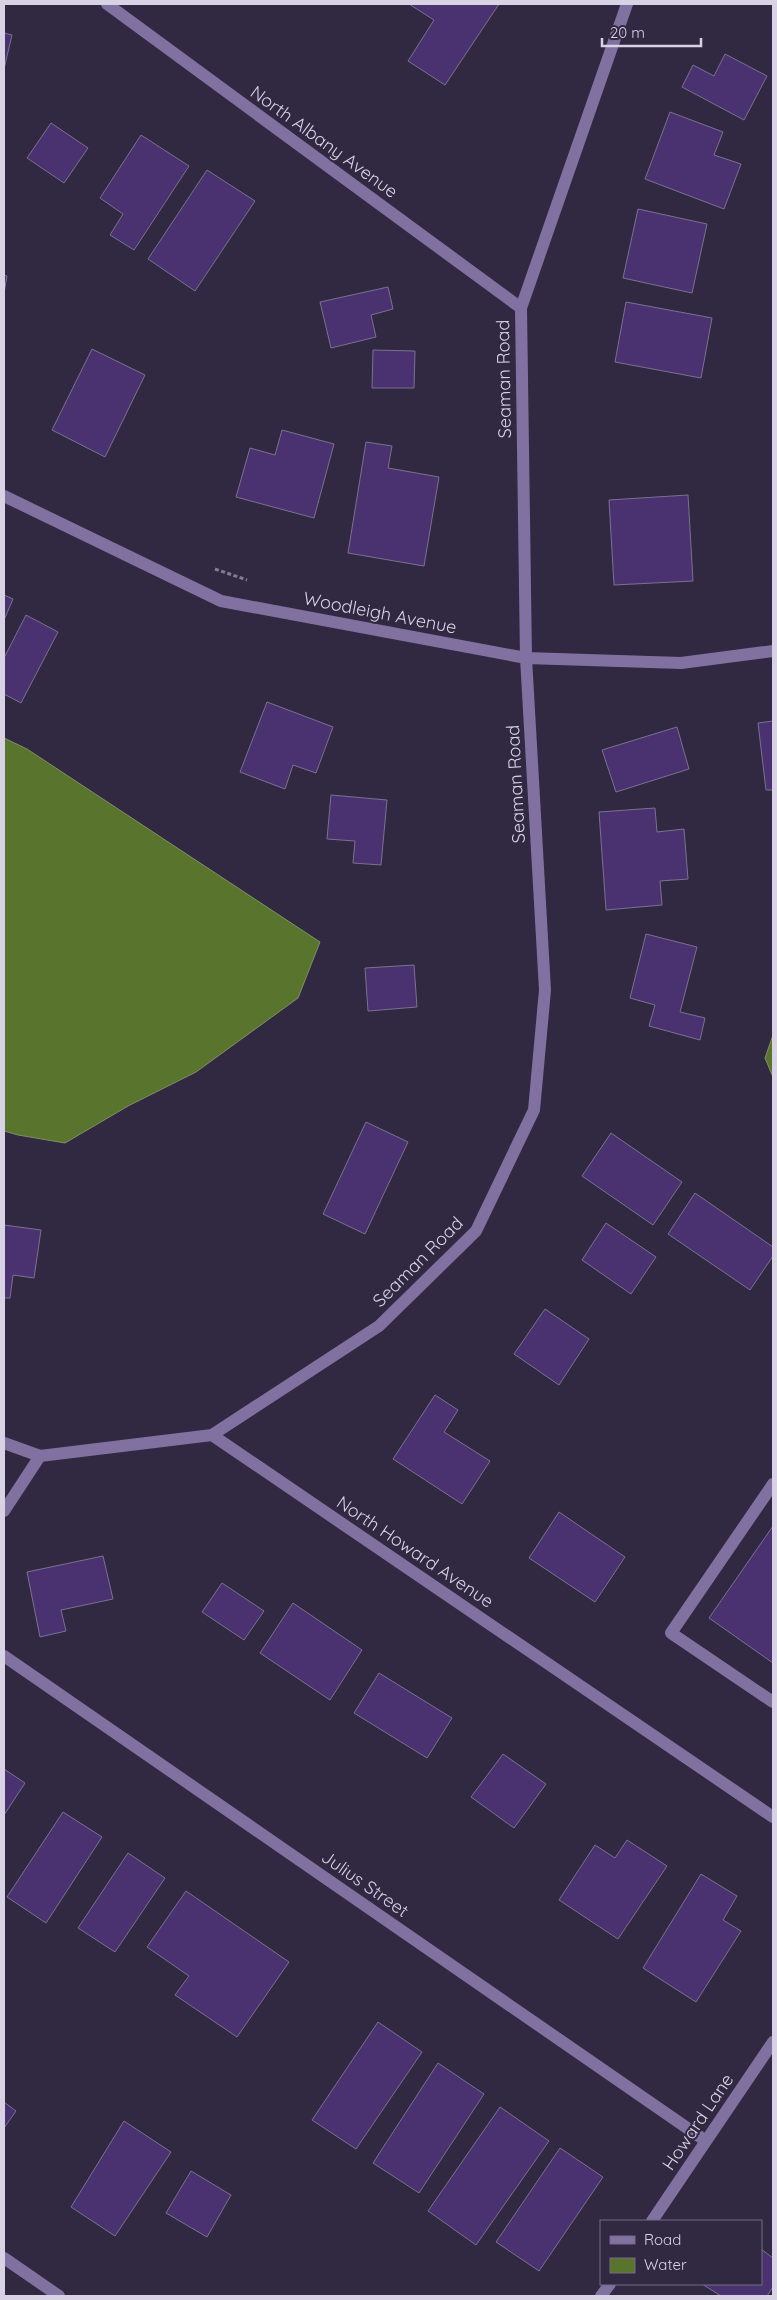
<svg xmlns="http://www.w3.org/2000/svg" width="777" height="2300" font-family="Quicksand,sans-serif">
<rect width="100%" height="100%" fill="#312942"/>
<!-- water -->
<path fill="#59742c" stroke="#7f9063" d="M4,738L27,749L320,942L298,998L196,1072L128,1106L65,1143L18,1135L4,1131Z
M773,1035V1077L765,1058Z"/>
<!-- building -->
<path fill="#4a3271" stroke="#7a718f" d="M409,4H499L445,85L408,61L434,20Z
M4,33L12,35L4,69Z
M725,54L767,76L744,120L682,87L693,65L714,76Z
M670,112L723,132L714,155L741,164L724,209L645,179Z
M51,123L88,148L64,183L27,158Z
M141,135L189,166L134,250L110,235L123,214L100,198Z
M207,170L255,201L195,291L148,259Z
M638,209L707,224L692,293L623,278Z
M4,275L7,276L4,293Z
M388,287L393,309L371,315L376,337L331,348L320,302Z
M626,302L712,318L701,378L615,362Z
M92,349L145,375L105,457L52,430Z
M373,350L415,351L414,388H372Z
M282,430L334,444L314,518L236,497L250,448L275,455Z
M366,442L392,446L388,468L439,477L424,566L348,553Z
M688,495L693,581L614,585L609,500Z
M4,595L13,599L4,620Z
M26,615L58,632L21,703L4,694V658Z
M267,702L333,727L316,773L293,765L285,789L240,772Z
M773,721V790H766L758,723Z
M677,727L689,769L616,792L602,750Z
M331,795L387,800L381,865L353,863L355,841L327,839Z
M655,808L657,832L684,829L688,879L660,881L662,905L606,910L599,812Z
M646,934L697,947L680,1012L705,1018L700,1040L649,1026L655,1005L630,998Z
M414,965L417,1007L368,1011L365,968Z
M366,1122L408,1142L365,1234L323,1214Z
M611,1133L682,1182L653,1225L582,1176Z
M695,1193L773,1247V1256L750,1290L668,1234Z
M606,1223L656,1257L631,1294L582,1260Z
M4,1225L41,1230L34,1278L13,1275L10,1298H4Z
M545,1309L589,1339L559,1385L514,1354Z
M435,1395L458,1410L444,1432L490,1461L462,1504L393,1459Z
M559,1512L625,1557L595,1602L529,1558Z
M773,1526V1663L709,1618Z
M103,1556L113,1599L61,1610L66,1631L40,1637L27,1572Z
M222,1583L264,1611L244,1640L202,1612Z
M293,1603L362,1650L330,1700L260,1653Z
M379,1673L452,1718L427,1758L354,1713Z
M503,1754L546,1784L514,1828L471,1797Z
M4,1769L25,1783L4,1815Z
M63,1812L102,1837L46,1923L7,1897Z
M627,1840L667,1866L618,1939L559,1900L595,1845L615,1858Z
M128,1853L165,1878L115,1952L78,1928Z
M701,1874L737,1896L723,1920L741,1931L696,2002L643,1968Z
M186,1891L289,1962L237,2037L175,1995L189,1976L147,1947Z
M378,2022L422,2052L356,2149L312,2120Z
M438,2063L484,2094L419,2193L373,2163Z
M4,2102L16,2111L4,2128Z
M500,2107L549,2141L476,2245L428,2211Z
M124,2121L171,2152L115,2236L71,2207Z
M560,2148L603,2177L539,2271L496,2242Z
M191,2171L231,2195L207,2237L166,2213Z
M761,2249L773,2258V2287L767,2296H721L702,2284H761Z"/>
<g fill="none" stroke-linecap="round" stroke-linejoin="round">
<!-- path -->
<path stroke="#837c91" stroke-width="3" stroke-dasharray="4 2.5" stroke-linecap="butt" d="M215,569L247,580"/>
<!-- minor -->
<path stroke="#8171a1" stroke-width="12" d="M107,4L521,308
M4,496L221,601L526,658L681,663L773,651
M212,1435L379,1326L476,1231L534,1110L545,990L526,658L521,308L627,4
M4,1443L40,1456L212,1435L773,1817
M773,1484L671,1633L773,1702
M4,1511L40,1456
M4,1656L706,2141
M652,2221L773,2042
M4,2258L59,2296
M601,2296L610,2284"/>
</g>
<g text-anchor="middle" stroke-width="4" stroke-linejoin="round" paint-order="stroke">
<!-- street labels -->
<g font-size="18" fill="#d8d3e4" stroke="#312942">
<text transform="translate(324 142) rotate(36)" y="6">North Albany Avenue</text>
<text transform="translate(504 379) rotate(-91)" y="6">Seaman Road</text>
<text transform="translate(380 613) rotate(11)" y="6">Woodleigh Avenue</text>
<text transform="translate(516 784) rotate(-93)" y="6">Seaman Road</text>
<text transform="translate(418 1262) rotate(-45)" y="6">Seaman Road</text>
<text transform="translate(415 1552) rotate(34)" y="6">North Howard Avenue</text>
<text transform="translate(365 1884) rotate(35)" y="6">Julius Street</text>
<text transform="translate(698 2122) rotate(-56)" y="6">Howard Lane</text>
</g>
</g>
<!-- border -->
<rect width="777" height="2300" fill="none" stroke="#d8d3e4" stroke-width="10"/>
<!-- legend -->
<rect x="600" y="2220" width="162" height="65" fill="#312942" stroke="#746d83"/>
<rect x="610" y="2236" width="25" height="8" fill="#8171a1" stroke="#746d83"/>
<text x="644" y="2245" font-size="15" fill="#d8d3e4">Road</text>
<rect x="610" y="2258" width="25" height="15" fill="#59742c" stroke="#746d83"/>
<text x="644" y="2270" font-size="15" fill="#d8d3e4">Water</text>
<!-- scale -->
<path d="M602 38v8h99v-8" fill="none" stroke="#d8d3e4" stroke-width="2.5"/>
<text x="610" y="38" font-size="15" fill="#d8d3e4" stroke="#312942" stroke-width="4" paint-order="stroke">20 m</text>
</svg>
